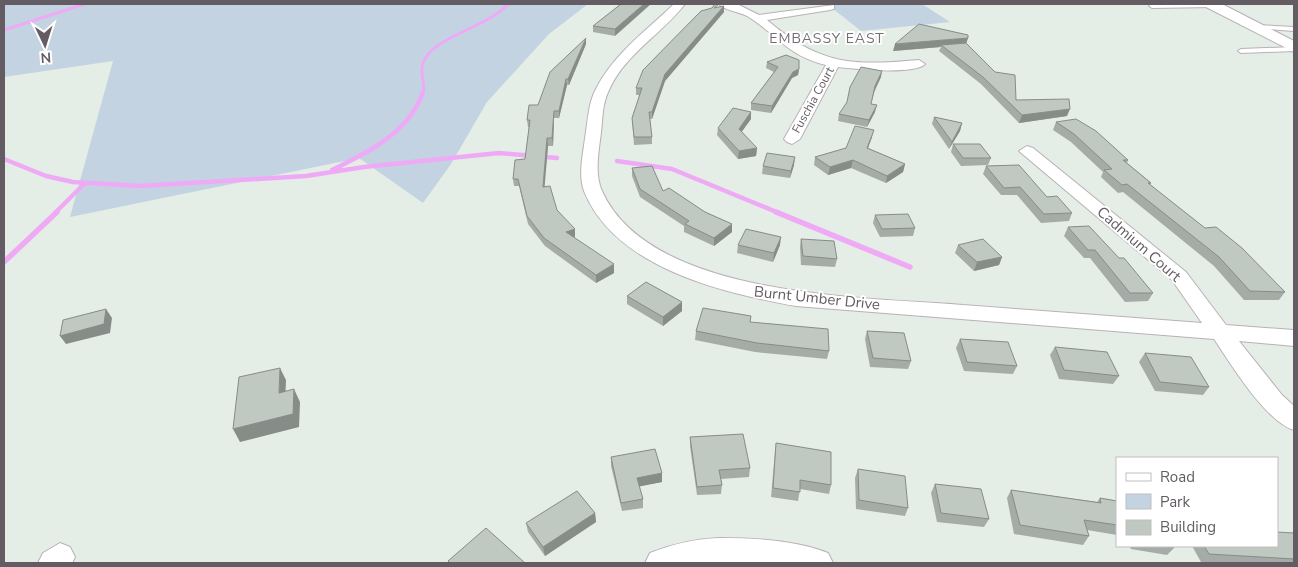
<svg xmlns="http://www.w3.org/2000/svg" width="1298" height="567" font-family="'Nunito Sans',sans-serif">
<rect width="100%" height="100%" fill="#e4ede6"/>
<!-- green -->
<path fill="#c3d3e2" d="M4,4H588L549,34L487,102L451,164L423,203L359,158L70,217L113,61L4,77Z
M827,4H922L950,22L861,31Z"/>
<g fill="none" stroke-linecap="round" stroke-linejoin="round">
<!-- stream-far2 -->
<path stroke="#efaaf6" stroke-width="3" d="M4,30L85,4
M423,93C426,84 419,74 423,63C433,36 487,28 508,4"/>
<!-- stream-far1 -->
<path stroke="#efaaf6" stroke-width="4.5" d="M4,159L46,176L73,182L140,186L306,176L364,167L499,153L557,158
M617,161L672,169L779,213
M332,170C367,153 410,132 423,92
M55,213L85,183"/>
<!-- stream -->
<path stroke="#efaaf6" stroke-width="5.5" d="M776,212L910,267
M4,262L57,212"/>
<!-- lane casing -->
<g stroke="#b8b1b7" stroke-width="2">
<path id="lane" d="M1215,4L1217,5L1214,7L1152,8L1149,6L1152,4Z
M1255,25L1294,27V31L1253,28L1252,27Z
M1294,47V51L1241,53L1238,51L1241,49Z"/>
</g>
<!-- street casing -->
<g stroke="#b8b1b7" stroke-width="2">
<path id="street" d="M674,4H685C662,34 625,54 609,90C601,106 603,123 600,140C598,156 595,176 602,191C650,298 864,297 963,305C1043,311 1123,317 1202,323L1172,280L1019,151L1027,146L1033,148L1186,272L1226,325L1294,330V346L1239,341L1282,395L1294,406V430C1265,421 1231,364 1214,339L796,306C723,293 615,268 584,191C578,174 583,155 585,138C588,121 588,102 597,87C615,53 647,30 674,4Z
M719,4L739,5L759,15L834,5V9L830,10L767,20C820,65 851,66 919,60L925,64C915,75 854,69 838,67L800,139L792,144L787,142L784,139L826,65C786,55 778,35 747,16C739,12 724,10 719,4Z
M719,538C754,538 795,540 828,553L833,563H645L650,553C673,544 694,539 719,538Z
M60,543L70,547L75,557L72,563H38L43,553Z"/>
</g>
<!-- secondary casing -->
<g stroke="#b7b0b7" stroke-width="2">
<path id="secondary" d="M1204,4H1222L1294,41V52L1206,7Z"/>
</g>
<!-- lane -->
<use href="#lane" fill="#fff" fill-rule="evenodd"/>
<!-- street -->
<use href="#street" fill="#fff" fill-rule="evenodd"/>
<!-- secondary -->
<use href="#secondary" fill="#fff" fill-rule="evenodd"/>
</g>
<!-- wall -->
<path fill="#a5aca7" d="M621,4L615,36L593,32V26Z
M721,6H724V12L665,81L652,119H650L652,137V144L634,145L632,118L640,95H636V88Z
M968,38L966,43L1016,100L1067,116L1019,123L981,84L939,51L941,47L893,51Z
M586,44L569,85H567L559,118H554L553,146H548L544,186L557,210L575,237H574L614,273L596,283L545,246L528,224L519,186H514L513,179L525,159L529,127H528L527,120Z
M767,62L799,69L798,75L792,78L771,113L751,110V103L774,72L766,68Z
M881,77L874,93L871,104L875,112L867,127L838,121L839,114Z
M751,112V119L741,132L757,148L756,156L738,159L717,135L718,128Z
M934,117L962,123L960,131L949,149L932,124Z
M1056,122L1128,160L1127,163L1151,183L1150,185L1285,292L1279,300H1244L1214,266L1123,192L1118,193L1101,177L1103,172L1071,142L1053,130Z
M872,137L868,148L905,164L903,172L886,183L851,168L828,175L814,165L815,157L846,148Z
M953,144L991,158L988,165L961,166L951,152Z
M794,165L790,178L762,174L763,166Z
M986,166L1047,197L1072,213L1069,221L1041,223L1017,195H1001L983,174Z
M632,168L663,191L705,212L732,224V232L714,246L684,232V226L640,197L632,176Z
M875,215L915,228L913,236L880,237L873,223Z
M1068,227L1119,258L1153,293L1148,301L1125,302L1090,258H1084L1064,236Z
M801,239L837,259L835,267L801,265L800,247Z
M738,245H780L773,262L737,253Z
M958,245L1002,257L999,265L974,271L955,253Z
M627,296L682,302V311L663,326L627,304Z
M751,316L750,322L829,351L827,359L755,352L695,340L696,331Z
M867,331L911,361L908,369L870,367L865,339Z
M960,339L1017,366L1013,374L964,371L956,348Z
M1055,347L1119,376L1113,384L1059,379L1050,355Z
M1145,353L1209,387L1203,395L1155,391L1139,362Z
M690,437L750,468L749,477L721,479L722,485L721,494L697,495L690,446Z
M776,443L831,485L829,494L800,489L798,501L771,497L775,452Z
M611,457L662,482L639,486L643,499V508L622,511L611,466Z
M858,469L908,508L905,516L856,509L855,478Z
M935,484L989,519L984,527L937,522L931,493Z
M1011,490L1097,502L1100,498L1117,501V535L1087,530L1089,536L1083,545L1014,534L1007,498Z
M595,513L596,522L545,556L528,532L526,523Z
M1294,533V563H1219L1201,562L1192,546H1277Z
M1129,546H1174L1175,547L1167,555L1131,549Z"/>
<!-- shaded-wall -->
<path fill="#868c88" d="M644,4H651L615,36V29Z
M724,6V12L665,81L652,119V112L665,74Z
M586,38V44L569,85L568,79Z
M968,38L966,44L941,45L940,47L893,51L895,44Z
M799,69L798,75L792,78L771,113L772,106L793,72Z
M882,71L881,77L873,93L875,86Z
M566,79L567,85L559,118V111Z
M877,105L875,112L867,127L869,120Z
M1070,109L1067,116L1019,123L1022,115Z
M554,111V118L553,146L552,138Z
M751,112V119L738,137L739,129Z
M962,123L960,131L949,149L952,142Z
M874,130L872,137L865,156L867,148Z
M547,138L548,146L544,194L543,187Z
M757,148L756,156L738,159L739,151Z
M795,157L794,165L790,178L791,171Z
M853,160L851,168L828,175L830,167Z
M905,164L903,172L886,183L887,176Z
M732,224V232L714,246V238Z
M575,229V237L567,240L566,232Z
M781,237L780,245L773,262L774,253Z
M1002,257L999,265L974,271L977,262Z
M614,264V273L596,283V275Z
M682,302V311L663,326V317Z
M106,309L112,318L110,333L66,344L60,336Z
M280,368L286,380L285,405L279,393Z
M294,389L300,402L299,427L240,442L233,429Z
M662,473V482L637,487V478Z
M595,513L596,522L545,556L543,547Z"/>
<!-- building -->
<path fill="#c0c8c2" stroke="#868c88" d="M621,4H644L615,29L593,26Z
M715,4H719L714,8L724,6L665,74L652,112H649L652,137H634L632,118L642,88H636L643,70L701,11L712,8Z
M919,24L968,35V38L895,44Z
M586,38L568,79H566L559,111H554L552,138H547L543,187L550,186L557,210L575,229L566,232L614,264L596,275L544,238L527,216L518,179H513L515,160L525,159L530,120H527L529,105H538L550,72Z
M966,43L995,72L1015,75L1016,100L1069,99L1070,109L1022,115L983,77L941,45Z
M786,55L799,60V69L793,72L772,106L751,103L778,67L767,62Z
M861,67L882,71L875,86L871,104L877,105L869,120L839,114L847,102L850,87Z
M733,108L751,112L739,129L757,148L739,151L718,128Z
M934,117L962,123L952,142Z
M1076,119L1096,131L1128,160H1123L1151,183H1148L1205,228L1216,227L1242,248L1285,292L1250,291L1219,257L1127,184L1122,185L1104,170L1112,169L1074,134L1056,122Z
M855,126L874,130L867,148L905,164L887,176L853,160L830,167L815,157L846,148Z
M953,144H980L991,158H963Z
M767,153L795,157L791,171L763,166Z
M1019,165L1047,197L1057,196L1072,213L1044,214L1020,187L1004,188L986,166Z
M652,166L663,191L669,188L705,212L732,224L714,238L685,224L689,221L640,189L632,168Z
M908,214L915,228L882,229L875,215Z
M1089,226L1119,258H1124L1153,293H1130L1095,250H1088L1068,227Z
M746,229L781,237L774,253L738,245Z
M801,239L834,241L837,259L803,256Z
M983,239L1002,257L977,262L958,245Z
M646,282L682,302L663,317L627,296Z
M703,308L751,316L750,322L828,329L829,351L757,343L696,331Z
M106,309L104,324L60,336L63,320Z
M867,331L904,333L911,361L873,358Z
M960,339L1008,342L1017,366L967,362Z
M1055,347L1107,352L1119,376L1064,370Z
M1145,353L1191,357L1209,387L1160,382Z
M280,368L279,393L294,389L293,414L233,429L239,377Z
M743,434L750,468L719,470L722,485L697,487L690,437Z
M776,443L831,452V485L800,480V492L773,488Z
M655,449L662,473L637,478L643,499L621,503L611,457Z
M858,469L905,476L908,508L859,500Z
M935,484L981,489L989,519L941,513Z
M1011,490L1101,503L1100,498L1117,501V525L1084,520L1089,536L1020,525Z
M577,491L595,513L543,547L526,523Z
M486,528L525,563H450L448,561Z
M1277,532L1294,533V559L1209,554L1204,546H1277Z"/>
<g text-anchor="middle" stroke-width="4" stroke-linejoin="round" paint-order="stroke">
<!-- far-street labels -->
<g font-size="12" fill="#635c63" stroke="#fff">
<text transform="translate(813 100) rotate(-61)" y="4">Fuschia Court</text>
</g>
<!-- far-neighbourhood labels -->
<g font-size="14" letter-spacing="1" fill="#746d75" stroke="#fff">
<text x="827" y="43">EMBASSY EAST</text>
</g>
<!-- street labels -->
<g font-size="15" fill="#635c63" stroke="#fff">
<text transform="translate(1139 244) rotate(41)" y="5">Cadmium Court</text>
<text transform="translate(817 298) rotate(6)" y="5">Burnt Umber Drive</text>
</g>
</g>
<!-- border -->
<rect width="1298" height="567" fill="none" stroke="#635c63" stroke-width="10"/>
<!-- legend -->
<rect x="1116" y="457" width="162" height="90" fill="#ffffff" stroke="#c1bec1"/>
<rect x="1126" y="473" width="25" height="8" fill="#ffffff" stroke="#c1bec1"/>
<text x="1160" y="482" font-size="15" fill="#635c63">Road</text>
<rect x="1126" y="494" width="25" height="15" fill="#c3d3e2" stroke="#c1bec1"/>
<text x="1160" y="507" font-size="15" fill="#635c63">Park</text>
<rect x="1126" y="520" width="25" height="15" fill="#c0c8c2" stroke="#c1bec1"/>
<text x="1160" y="532" font-size="15" fill="#635c63">Building</text>
<!-- north arrow -->
<g transform="translate(45 45) rotate(176)" stroke="#ffffff" stroke-width="4" paint-order="stroke">
<path d="M0-4L9 19L0 12L-9 19Z" fill="#635c63"/>
<text y="-8" font-size="14" font-weight="bold" text-anchor="middle" fill="#635c63">N</text>
</g>
</svg>
